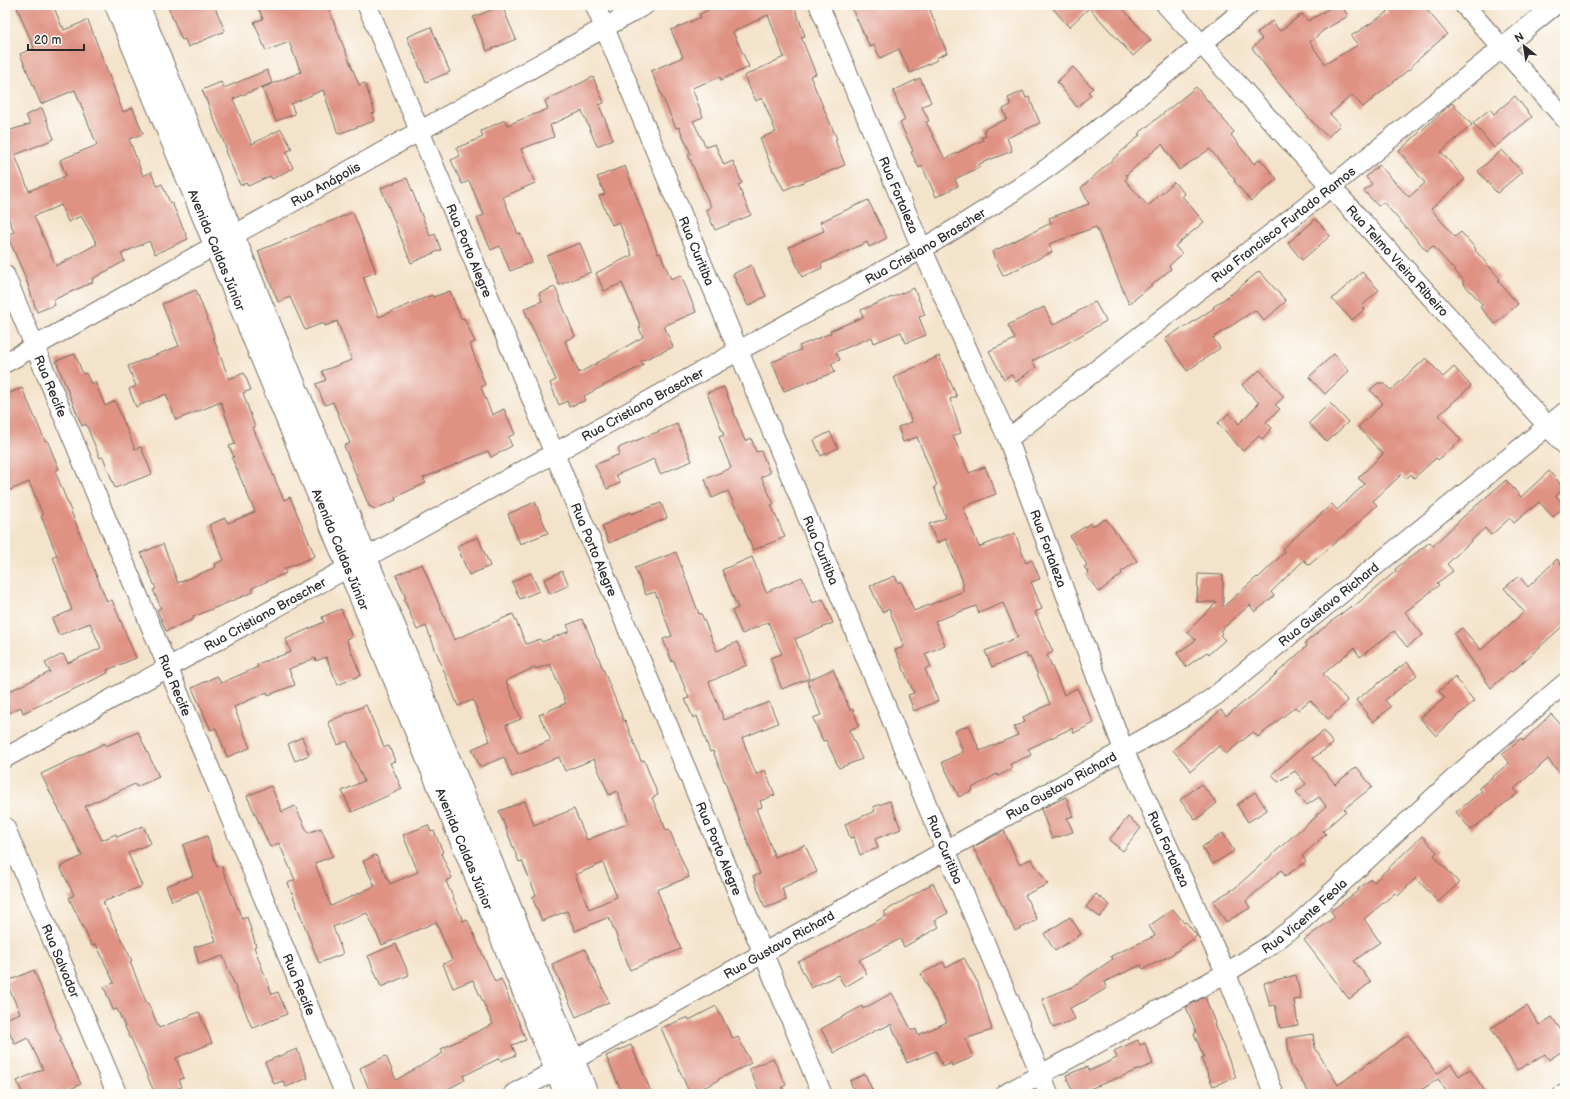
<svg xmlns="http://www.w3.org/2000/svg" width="1570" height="1099" font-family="'Balsamiq Sans',sans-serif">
<rect width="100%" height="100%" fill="#fdfcf7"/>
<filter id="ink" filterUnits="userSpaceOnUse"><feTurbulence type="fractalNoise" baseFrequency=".025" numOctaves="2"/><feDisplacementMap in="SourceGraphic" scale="8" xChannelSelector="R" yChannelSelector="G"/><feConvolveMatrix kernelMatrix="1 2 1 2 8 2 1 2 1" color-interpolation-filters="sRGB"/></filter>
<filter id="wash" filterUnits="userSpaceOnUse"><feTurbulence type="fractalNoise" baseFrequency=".012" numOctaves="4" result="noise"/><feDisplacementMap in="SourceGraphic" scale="16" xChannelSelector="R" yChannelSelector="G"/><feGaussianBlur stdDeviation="0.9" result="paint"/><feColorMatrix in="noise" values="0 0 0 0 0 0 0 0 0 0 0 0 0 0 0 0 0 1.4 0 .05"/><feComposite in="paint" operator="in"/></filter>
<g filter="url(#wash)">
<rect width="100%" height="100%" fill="#f4e3cb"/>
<g id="blocks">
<!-- building -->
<path fill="#df9182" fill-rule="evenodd" d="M16,5H53L62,27L63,26L64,30L88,20L123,112L133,108L143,134L129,139L143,176L151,172L157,186L162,184L170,203H172L188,239L155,254L149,241L121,254L125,261L92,279L93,282L53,300L55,305L37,312L26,279L7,235L14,232L5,210V132L30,124L26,115L42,108L54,139L15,155L29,191L66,176L60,160L97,145L75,90L41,104L20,54L34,48ZM61,205L68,222L81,216L97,244L56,266L34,216Z
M167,5H214L225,31L188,47L185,39L182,40Z
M257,5H327L359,85L365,83L375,113L372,114L374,121L338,134L323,90L291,104L295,114L276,121L262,88L301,72L289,42L266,51L254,22L263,19Z
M716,5H794L805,36L801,37L816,74L810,76L837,139L835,140L845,165L784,190L774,171H773L760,138L776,132L762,98L756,101L744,76L784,57L768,15L733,32L749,67L721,80L720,77L692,88L703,117L693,121L706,147L715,144L724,165L733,161L742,183L738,185L751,215L715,230L706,210L711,207L688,155L691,154L679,127L676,128L651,71L683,57L671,30L701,17L699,15Z
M850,5H928L947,53L936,58L937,60L910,73L899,49L880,58L874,45L870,47Z
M1050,5H1119L1151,40L1133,56L1089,8L1069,27Z
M1335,5H1341L1348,16L1324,30L1310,42L1325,64L1358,45L1351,36L1388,12L1384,5H1423L1447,34L1412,65L1413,66L1363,107L1352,95L1330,114L1340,125L1328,137L1316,126L1277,81L1252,48L1262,39L1257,33L1272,21L1280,31L1302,14L1308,21Z
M502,6L516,39L487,51L473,17Z
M431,27L450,72L426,82L407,37Z
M1073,67L1093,88L1088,92L1091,95L1077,107L1057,82Z
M267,70L272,83L233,99L252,144L281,129L292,149L286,152L293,168L272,179L270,176L248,186L247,183L240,185L225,151L227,150L202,90L221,82L224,88Z
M593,77L604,103L599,105L613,139L597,146L582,111L550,125L554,137L521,149L535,183L503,197L518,234L520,233L532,262L510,271L500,246L491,250L477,218L484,215L469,181L462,184L451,160L460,156L456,148L483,137L481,131L505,120L507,125L548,109L545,101Z
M920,78L931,102L922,107L929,121L926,122L945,159L983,140L981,138L986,136L984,129L1007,119L1003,109L1011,105L1008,98L1023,91L1026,98L1029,97L1040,123L1007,138L1012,151L979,164L980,167L955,179L958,186L936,197L922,166L919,168L911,152L913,151L900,123L905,120L893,91Z
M1196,87L1234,132L1231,135L1254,164L1260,159L1277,179L1251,201L1234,181L1235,180L1210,149L1179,170L1162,144L1126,175L1128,177L1125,180L1148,206L1174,182L1185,194L1182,196L1204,222L1175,246L1182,254L1169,266L1171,269L1129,304L1096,227L1049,244L1052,252L1003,276L992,252L1051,223L1049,218L1089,204L1081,188L1140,135L1138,134Z
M1515,96L1532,117L1494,148L1473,123L1490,109L1494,114Z
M1452,103L1472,125L1441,152L1465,179L1431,209L1455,237L1461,232L1476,249L1475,250L1500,279L1498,281L1518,304L1495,324L1480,307L1483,305L1462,282L1464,281L1433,246L1427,251L1383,202L1378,206L1364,191L1372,184L1366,177L1379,165L1409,197L1425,183L1399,151Z
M1502,150L1522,172L1497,193L1478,171Z
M625,166L658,254L660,253L671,279L681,275L696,312L664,326L673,347L641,361L643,365L584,396L586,400L569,407L567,401L559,405L550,383L556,380L524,309L542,301L539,293L555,287L575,336L565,341L579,373L643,337L639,328L641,327L622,283L604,291L596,273L632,255L619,222L612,225L599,196L605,194L597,177Z
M407,178L430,236L435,234L441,250L411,263L381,188Z
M868,200L887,238L869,247L867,242L821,264L822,268L802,277L789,247L824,231L820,222Z
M353,212L376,272L363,277L379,317L432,295L433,297L450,291L461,319L464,318L475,342L470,344L485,385L481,387L492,415L504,409L515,434L508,437L512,446L491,457L488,451L423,478L426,483L395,497L396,500L375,509L369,506L344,446L350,443L333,402L325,405L316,384L326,380L322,371L352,360L337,321L325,326L323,323L305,330L290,297L278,302L258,251Z
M1316,219L1330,236L1302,260L1288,243Z
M580,243L591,272L559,285L547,256Z
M751,265L766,296L748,306L733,274Z
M1259,271L1286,301L1264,321L1255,310L1213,338L1220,348L1187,371L1165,339L1183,327L1184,328L1214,308L1213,307L1234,292Z
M1362,272L1379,290L1362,306L1365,309L1352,320L1332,299Z
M914,288L925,315L919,317L926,335L906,343L901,332L874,343L872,337L836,352L840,360L831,363L835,372L784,391L772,362L801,350L799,346L831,333L830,331L863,317L861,310Z
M196,290L214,336L213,337L229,379L244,373L251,390L243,393L255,427L253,428L284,500L290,497L315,556L284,569L286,573L252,588L253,592L193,617L194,619L166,631L157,610L161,608L153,590L156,589L141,553L163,544L178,583L216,567L215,564L224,560L209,525L225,518L228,523L255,512L232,458L234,457L229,446L235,444L221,402L176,420L166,394L136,407L129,389L136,386L128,366L179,346L162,304Z
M1095,302L1106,321L1062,346L1032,361L1036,367L1016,382L1011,374L1004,379L989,351L1015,339L1008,325L1044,307L1053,325Z
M75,354L83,374L86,373L91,384L95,382L105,406L115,401L135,449L141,447L152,474L115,488L103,457L100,458L86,424L82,426L56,361Z
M1334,354L1349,371L1325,394L1309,377Z
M939,356L957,397L950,399L961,433L953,436L969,473L985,467L996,494L963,507L979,547L1015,533L1026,563L1032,560L1040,579L1031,582L1042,609L1035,612L1053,652L1047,655L1064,695L1077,688L1094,723L1074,733L1072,728L1028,749L1031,755L1010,764L1012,769L998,776L997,774L972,788L973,790L959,797L942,762L963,752L955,731L969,725L980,751L1018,735L1014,727L1025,722L1023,717L1050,704L1030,657L1028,658L1026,653L992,667L985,651L1018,637L1003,603L979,613L976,606L935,621L945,645L925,654L931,666L925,669L938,701L914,711L908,695L914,693L895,650L904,647L889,609L882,612L870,586L895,576L898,583L901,581L914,611L964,591L962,586L964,585L958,569L946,539L937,543L929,524L946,518L934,487L937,485L917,437L903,442L898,427L912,422L894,377Z
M1426,358L1443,377L1454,367L1471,386L1439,415L1461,440L1438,460L1436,458L1414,478L1411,474L1406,479L1402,474L1373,501L1377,505L1358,523L1309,565L1304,560L1271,592L1274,596L1255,612L1250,605L1220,631L1222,633L1220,635L1225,640L1209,654L1207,652L1186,667L1177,653L1196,640L1187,632L1217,602H1197L1198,574L1223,575V607L1257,577L1258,578L1285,552L1282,549L1332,504L1337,510L1365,484L1358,478L1383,454L1358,427L1383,403L1370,390L1378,383H1383L1391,390Z
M1260,370L1284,397L1275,405L1280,409L1266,422L1272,428L1262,439L1259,436L1243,451L1218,423L1229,413L1239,424L1259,403L1242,385Z
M724,387L745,441L751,438L756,452L761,451L770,473L761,477L774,504L771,505L785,537L753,550L744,528H745L728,491L712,498L705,479L731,468L719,437L724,435L707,393Z
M22,388L45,441L47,440L59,469L55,471L107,602L112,600L136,658L107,670L108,673L23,713L21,707L5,715V693L50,672L45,663L63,654L68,663L101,648L90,623L59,635L52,619L72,610L53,557L57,555L41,516L43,515L29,482L5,492V395Z
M1330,403L1348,422L1327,442L1309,423Z
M677,424L692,461L660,474L654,459L616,475L620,483L607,489L595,465L620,454L618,448Z
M830,432L838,448L821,456L814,440Z
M1549,471L1564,488L1556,496L1565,506L1553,517L1539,502L1514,523L1510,518L1491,535L1485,528L1447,564L1453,571L1437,583L1439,585L1405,612L1423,635L1407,647L1394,631L1360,657L1354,648L1323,674L1348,701L1328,719L1310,700L1298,710L1295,707L1258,737L1253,732L1226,754L1219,746L1191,771L1173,750L1221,710L1226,716L1253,695L1307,646L1305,643L1351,606L1352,608L1396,571L1395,569L1430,542L1433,546L1463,517L1506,480L1521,497Z
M535,502L548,533L520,544L508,514Z
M661,503L667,518L609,543L602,526L630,512L631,514Z
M1106,519L1137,561L1121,572L1122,574L1099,592L1086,575L1089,573L1084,567L1087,565L1070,536L1091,523L1092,526Z
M478,537L490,566L469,575L457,546Z
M676,552L699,614L701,613L717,651L737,642L747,665L709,682L724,720L769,702L778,723L742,738L756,774L765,770L775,795L760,801L762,807L756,809L775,857L805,845L817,872L782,888L786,900L765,908L753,876L760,874L713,751L710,752L697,716L693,718L685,699L689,698L674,661L672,662L663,639L672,636L655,592L646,595L635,568Z
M752,557L766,592L802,577L813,603L823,599L833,623L795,639L810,678L782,689L770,658L782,654L768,622L742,634L732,611L738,608L722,570Z
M1557,559L1565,569V624L1512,672L1510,671L1491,688L1454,634L1462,628L1481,650L1524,612L1504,588L1519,576L1528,587Z
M422,564L454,640L513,614L526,644L540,639L542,642L570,631L567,625L582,619L584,624H585L624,721L625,720L641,761L644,760L658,795L652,798L666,830L669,829L689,877L657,890L681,949L630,970L609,917L575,931L567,911L542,921L532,897L536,895L522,861L519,862L499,811L525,801L534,825L574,809L587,840L629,823L617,791L609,795L594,759L565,771L559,757L512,777L504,757L480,767L472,749L490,741L473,700L458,706L426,626L417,630L404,599L406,598L396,575ZM550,664L566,703L539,715L551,740L518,754L506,725L521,719L506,681L535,667L536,669ZM603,863L617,897L589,909L575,875Z
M562,571L569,585L550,594L544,580Z
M531,573L539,591L520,599L512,582Z
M341,609L352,637L346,639L361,675L338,685L326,657L316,661L315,658L289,669L295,685L268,695L267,692L234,707L250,748L227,757L216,728L211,730L192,688L217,676L221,683L258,667L257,664L291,652L286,639L324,622L322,617Z
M1407,662L1417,675L1385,700L1391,707L1373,722L1356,700Z
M833,669L850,710L853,709L859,726L849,730L862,759L839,768L826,740L823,741L813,718L821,715L807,681Z
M1455,677L1474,701L1436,736L1420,718L1445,698L1439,691Z
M366,705L384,747L389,746L395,761L390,763L402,789L352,812L342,791L364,781L347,741L338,745L328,722Z
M1551,714L1565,729V780L1548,759L1514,789L1518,793L1471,830L1456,812L1482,791L1479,788L1509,763L1502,755L1521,738L1523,741Z
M1324,731L1333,744L1313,758L1335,784L1357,767L1372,787L1344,809L1346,811L1323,831L1326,834L1302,856L1306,862L1285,876L1281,870L1246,901L1250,908L1226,922L1213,901L1235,888L1294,835L1317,816L1316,815L1326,806L1319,797L1307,805L1296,792L1306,784L1295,771L1278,782L1272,774L1305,745Z
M138,732L159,777L136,787L135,784L85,806L102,840L116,834L117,837L143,826L151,843L128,853L142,886L103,902L132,961L130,962L147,1004L148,1003L159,1028L199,1012L212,1043L176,1058L184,1078L179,1080L182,1087L164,1094H155L131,1038H130L117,1009L113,1010L104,987L114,983L96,944L92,946L69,898L74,895L60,867L82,856L41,774L105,743L106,746Z
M302,737L309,755L295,761L288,744Z
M1201,784L1217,803L1196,820L1180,800Z
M271,786L282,812L295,806L308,833L321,828L333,856L315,863L331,906L375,886L363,861L376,855L390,884L418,872L403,835L428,825L431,832L434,831L443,852L441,853L452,878L446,881L463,921L467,919L495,982L501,979L526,1040L512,1045L516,1055L501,1061L500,1058L463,1076L465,1080L448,1089L451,1094H371L360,1068L386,1056L396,1080L443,1053L441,1049L493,1024L473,980L453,988L443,964L452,960L436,922L382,945L367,913L333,927L343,954L319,963L288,883L295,880L279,843L270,847L247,796Z
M1255,792L1267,810L1248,822L1237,805Z
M1066,797L1073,816L1067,818L1073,832L1052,839L1041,809Z
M890,801L901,829L875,839L878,848L860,855L854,837L850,838L845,824L875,811L873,807Z
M1128,817L1141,828L1123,851L1109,840Z
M1004,831L1019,864L1031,859L1048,884L1025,895L1037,920L1015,931L973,847Z
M1223,833L1234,851L1213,864L1202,847Z
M207,836L217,867L221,865L242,919L247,917L256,946L254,947L272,994L278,992L287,1014L256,1027L252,1028L223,956L199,964L194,947L216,941L198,891L172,901L166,886L193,876L183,845Z
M1422,836L1437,852L1434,855L1459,883L1438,902L1416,878L1398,896L1395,893L1364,919L1380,942L1354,961L1371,982L1349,999L1304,940L1335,917L1331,911L1359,890L1358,889L1371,879L1374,882Z
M933,883L948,913L935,920L939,927L904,947L900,939L859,960L867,974L845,987L838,975L811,988L798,962L829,947L886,916L884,912Z
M1096,894L1110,905L1100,917L1086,907Z
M1173,909L1184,923L1186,922L1197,936L1170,956L1143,969L1141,965L1104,982L1107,988L1085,1001L1070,1008L1075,1019L1053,1028L1042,999L1070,988L1113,959L1111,956L1155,936L1149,926Z
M1070,917L1081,934L1055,951L1044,934Z
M396,944L409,975L381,987L368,956Z
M585,949L609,1002L576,1017L552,964Z
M964,958L978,983L992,1030L965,1039L973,1057L952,1066L951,1063L943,1067L936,1051L907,1063L891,1024L881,1029L880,1028L834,1053L821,1029L862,1006L863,1009L892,993L912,1031L916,1029L918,1035L947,1022L921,974L943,962L946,968Z
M34,970L56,1025L55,1026L62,1040L60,1041L81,1084L59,1094H23L17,1081L43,1069L28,1038L15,1044L5,1022V1019L20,1013L6,982Z
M1296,975L1301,999L1294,1000L1298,1025L1280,1028L1275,1005L1270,1006L1264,983Z
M1205,997L1215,1023L1214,1024L1236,1077L1213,1086L1201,1058L1204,1057L1194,1034L1196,1033L1194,1026L1186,1007Z
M716,1006L733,1039L738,1037L751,1063L719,1079V1080L705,1087L706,1088L690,1094L661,1028L688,1017L689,1020Z
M1527,1006L1539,1025L1552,1017L1565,1036V1049L1549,1060L1545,1054L1517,1070L1491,1028Z
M1313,1034L1315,1048L1338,1085L1408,1035L1437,1074L1451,1064L1459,1076L1470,1069L1487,1094H1448L1438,1079L1415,1094H1310L1291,1065L1287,1038Z
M1138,1040L1140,1045L1145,1043L1153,1064L1087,1090L1088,1094H1073L1066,1075L1087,1067L1089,1071L1117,1058L1114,1051Z
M631,1045L652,1094H636L633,1089L622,1093L606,1056Z
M297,1049L308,1078L286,1087L283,1081L274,1084L265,1062Z
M773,1058L786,1085L782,1087L786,1094H761L749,1069Z
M865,1074L874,1094H855L850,1081Z"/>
</g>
</g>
<g filter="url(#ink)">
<use href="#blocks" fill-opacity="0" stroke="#716b63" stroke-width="1"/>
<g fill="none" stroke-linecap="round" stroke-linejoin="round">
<!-- minor casing -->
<g stroke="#716b63" stroke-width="21">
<g id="minor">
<path id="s1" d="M367,5L822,1094"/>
<path id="s2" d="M595,5L946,851L1049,1094"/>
<path id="s3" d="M819,5L922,249L1008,439L1124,751L1226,973L1274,1094"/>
<path id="s4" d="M1166,5L1565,445"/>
<path d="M1464,5L1565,119"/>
<path id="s5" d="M5,275L345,1094"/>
<path id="s6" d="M5,363L645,5"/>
<path id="s7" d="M1008,439L1331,187L1555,5"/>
<path id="s8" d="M5,758L922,249C972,219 1022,188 1069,152C1130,105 1189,54 1249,5"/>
<path id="s9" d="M5,827L117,1094"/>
<path id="s10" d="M513,1094L1195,710L1215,696L1565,412"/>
<path id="s11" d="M1005,1094L1226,973L1269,946L1299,923L1461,772L1565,683"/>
<path d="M1563,1094L1565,1093"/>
</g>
</g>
<!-- secondary casing -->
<g stroke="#716b63" stroke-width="24">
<g id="secondary">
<path id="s12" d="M116,5L566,1094"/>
<path d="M138,5L587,1094"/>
</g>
</g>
<!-- minor -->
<use href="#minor" stroke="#fff" stroke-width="19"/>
<!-- secondary -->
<use href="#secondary" stroke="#fff" stroke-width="22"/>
</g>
</g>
<g text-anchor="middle" stroke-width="3" stroke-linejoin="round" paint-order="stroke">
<!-- street labels -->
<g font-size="13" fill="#2b2b2b" stroke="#fdfcf7">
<text dy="5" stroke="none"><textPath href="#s6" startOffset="367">Rua Anápolis</textPath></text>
<text dy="5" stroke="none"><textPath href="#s3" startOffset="206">Rua Fortaleza</textPath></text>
<text dy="5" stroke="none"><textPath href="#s7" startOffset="349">Rua Francisco Furtado Ramos</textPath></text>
<text dy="5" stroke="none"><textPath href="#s8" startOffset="1053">Rua Cristiano Brascher</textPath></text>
<text dy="5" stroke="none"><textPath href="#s12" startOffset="265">Avenida Caldas Júnior</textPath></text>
<text dy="5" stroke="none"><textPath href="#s1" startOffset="266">Rua Porto Alegre</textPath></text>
<text dy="5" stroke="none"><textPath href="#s2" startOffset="266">Rua Curitiba</textPath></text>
<text dy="5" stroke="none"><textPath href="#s4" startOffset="345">Rua Telmo Vieira Ribeiro</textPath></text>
<text dy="5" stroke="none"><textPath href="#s5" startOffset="120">Rua Recife</textPath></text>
<text dy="5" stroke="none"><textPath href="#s8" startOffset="729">Rua Cristiano Brascher</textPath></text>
<text dy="5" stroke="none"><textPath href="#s3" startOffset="590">Rua Fortaleza</textPath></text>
<text dy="5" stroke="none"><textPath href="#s1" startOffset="590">Rua Porto Alegre</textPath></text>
<text dy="5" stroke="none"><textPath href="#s12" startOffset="589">Avenida Caldas Júnior</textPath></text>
<text dy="5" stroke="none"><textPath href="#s2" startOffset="590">Rua Curitiba</textPath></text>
<text dy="5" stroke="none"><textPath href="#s10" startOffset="953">Rua Gustavo Richard</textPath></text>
<text dy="5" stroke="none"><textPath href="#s8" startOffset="297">Rua Cristiano Brascher</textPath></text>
<text dy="5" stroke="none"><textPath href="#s5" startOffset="444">Rua Recife</textPath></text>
<text dy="5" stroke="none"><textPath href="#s10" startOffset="629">Rua Gustavo Richard</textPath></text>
<text dy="5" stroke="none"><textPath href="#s1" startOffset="914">Rua Porto Alegre</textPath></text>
<text dy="5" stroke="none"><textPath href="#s12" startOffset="913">Avenida Caldas Júnior</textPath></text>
<text dy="5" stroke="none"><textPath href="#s2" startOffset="914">Rua Curitiba</textPath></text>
<text dy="5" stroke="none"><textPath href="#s3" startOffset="914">Rua Fortaleza</textPath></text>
<text dy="5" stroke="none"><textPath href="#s11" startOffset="349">Rua Vicente Feola</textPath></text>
<text dy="5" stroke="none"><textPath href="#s10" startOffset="305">Rua Gustavo Richard</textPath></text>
<text dy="5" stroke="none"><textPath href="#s9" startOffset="145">Rua Salvador</textPath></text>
<text dy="5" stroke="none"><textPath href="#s5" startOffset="768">Rua Recife</textPath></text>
</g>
</g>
<!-- margin -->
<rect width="1570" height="1099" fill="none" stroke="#fdfcf7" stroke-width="20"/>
<!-- north arrow -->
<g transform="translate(1524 46) rotate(330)" stroke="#fdfcf7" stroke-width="3" paint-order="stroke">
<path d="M0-3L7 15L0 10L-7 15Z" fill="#2b2b2b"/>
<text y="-6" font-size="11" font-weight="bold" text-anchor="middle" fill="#2b2b2b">N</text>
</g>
<!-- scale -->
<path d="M28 44v6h56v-6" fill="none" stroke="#2b2b2b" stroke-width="2"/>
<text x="34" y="44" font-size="12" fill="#2b2b2b" stroke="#fdfcf7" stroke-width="3" paint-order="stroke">20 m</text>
</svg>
